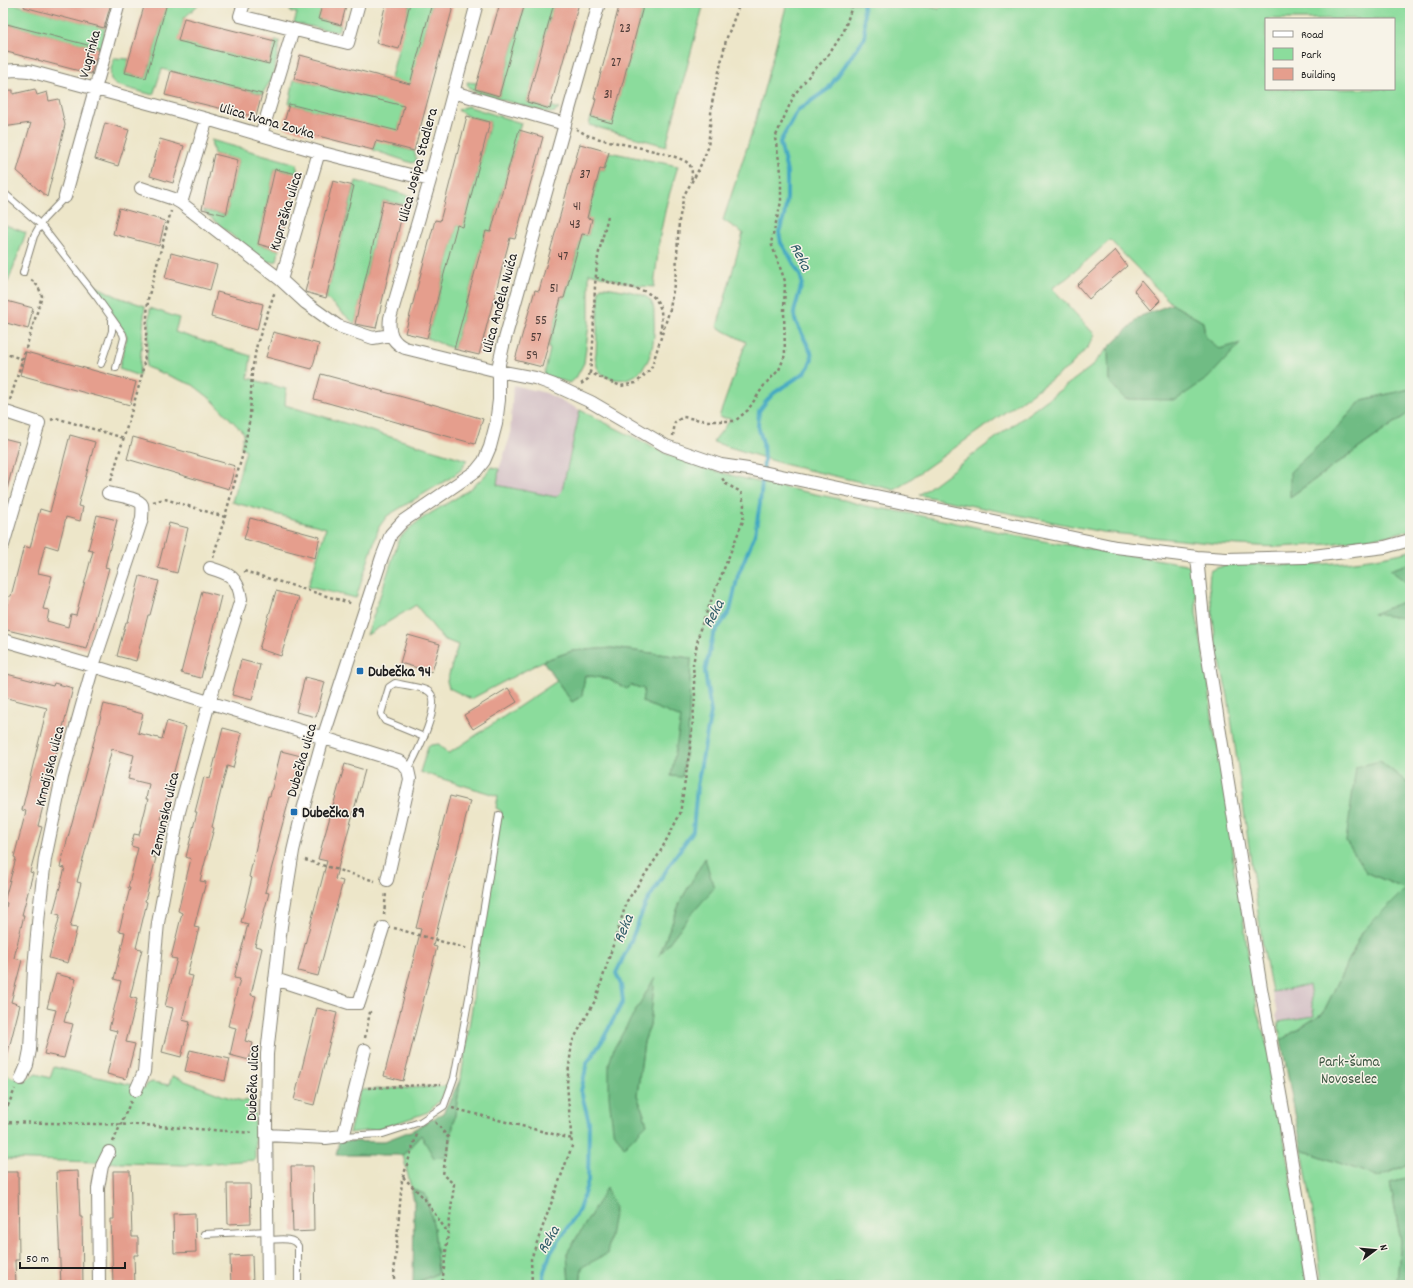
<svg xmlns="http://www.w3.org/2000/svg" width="1413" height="1288" font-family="Dekko,sans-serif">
<rect width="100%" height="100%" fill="#f7f3e8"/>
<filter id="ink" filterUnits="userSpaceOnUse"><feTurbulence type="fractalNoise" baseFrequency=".025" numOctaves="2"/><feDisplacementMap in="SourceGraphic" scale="8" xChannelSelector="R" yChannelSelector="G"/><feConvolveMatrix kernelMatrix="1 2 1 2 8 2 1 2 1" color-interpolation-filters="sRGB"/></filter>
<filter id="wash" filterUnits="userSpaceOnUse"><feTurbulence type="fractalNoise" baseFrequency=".012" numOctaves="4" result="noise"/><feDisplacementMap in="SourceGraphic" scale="16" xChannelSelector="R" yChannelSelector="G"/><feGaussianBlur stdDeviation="0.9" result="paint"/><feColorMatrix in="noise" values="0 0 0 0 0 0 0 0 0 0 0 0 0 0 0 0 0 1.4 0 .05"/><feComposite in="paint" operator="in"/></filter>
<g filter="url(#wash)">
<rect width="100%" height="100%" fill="#ede6c9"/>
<!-- industrial -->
<path fill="#d2bec4" d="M513,385L546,393L580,410L562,491L556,497L497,485L499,469L510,437Z
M1309,985L1314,1016L1278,1022L1276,1014L1277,1012L1272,992Z"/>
<!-- green -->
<path fill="#8bdc9c" stroke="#547c5c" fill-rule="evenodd" d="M3,3H10L105,28L101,49L3,23Z
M167,3H200L184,18L179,41L269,64L275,41H280L273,77L262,94L162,69L153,95L116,85C106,79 112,67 114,58L129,59L125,73L146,78Z
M292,3H323L319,19L341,25L337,32L294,23L297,13L290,12Z
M410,3H432L394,146L414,151L417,161L412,163L373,150L379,127L289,104L294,79L385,101Z
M525,3L554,4L527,102L549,109L550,106L559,109L555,112L549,113L478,93C471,90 468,89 467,82L477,83L476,89L499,96Z
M644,3H704L666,146L589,125L591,117L612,122Z
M787,3H914L939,9L943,3H1410V389L1362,400L1333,432L1290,497L1410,412V530L1386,536L1329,544L1278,547L1220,544L1102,532L919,495L1091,367L1108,348L1109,381L1125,399L1240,344L1219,350L1205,336L1203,322L1172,304L1110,240L1067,278L1052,288L1095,335L1088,347L1069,367L895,490L787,465L713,442L731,419L719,417L746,342L717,327L743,233L723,220L755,123ZM1266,19H1394V89H1266Z
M467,106L521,123L491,232L486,231L454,349L427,338L457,225L463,226L490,122L467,116L458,110Z
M211,140L297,164V174L275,169L258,244L279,250L277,261L268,262L248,249L202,210L226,215L238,160L214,154Z
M609,152L678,166L667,202L660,235L654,287L639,286L589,273V324L584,363L576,378L570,383L544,375L550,349L548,348L561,298H564L582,234L588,235L592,219L587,218L600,169L604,170Z
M356,181L414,197L412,206L383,201L355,324L326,298Z
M3,224L26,233L8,282L3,280Z
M90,283L118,297L145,306L139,376L119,369L127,336Z
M601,287H605C616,289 642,292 649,299C654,303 654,311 654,317C655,335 654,361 637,374C624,384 598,381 596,362C595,358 595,356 596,353L599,290Z
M150,308L179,318L175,332L251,356L248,378L286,389L285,405L467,460L461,470L450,478L387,516L379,527L356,598L308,587L326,528L232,502L246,450L241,447L244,433L211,399L193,385L146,367Z
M580,410L669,455L701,467L753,481L844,500L866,506L908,513L1043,541L1186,564L1192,569L1196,579V613L1209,686L1213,727L1225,776L1229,802L1230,832L1234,871L1242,911L1252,981L1257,1011L1271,1059L1308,1285H580L582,1267L606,1189L589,1218L567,1253L569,1285H413L438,1273L434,1228L426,1195L411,1188L403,1155L421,1135L448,1156L461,1078L473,1001L475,972L501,811L496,808L498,796L420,772L428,747L431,745L439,744L448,754L557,681L572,702L582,696L585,675L608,679L627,688L631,685L645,689L642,702L682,718L672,776L682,777L691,658L612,648L572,651L543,661L471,699L449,688L447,681L458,645L443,639L416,605L367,635L399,539C424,509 468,500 492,467L499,469L497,485L556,497L562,491ZM705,859L684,923L660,954L681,900ZM654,979L650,1025L644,1042L637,1095L647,1124L609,1064Z
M1410,551V785L1380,761L1366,872L1405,889L1363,931L1323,1013L1281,1040L1278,1022L1314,1016L1309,985L1272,992L1262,941L1228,696L1216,645L1209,585L1210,571C1227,559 1286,567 1310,565C1343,563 1378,559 1410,551Z
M54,1067L145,1088L147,1084L152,1082L169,1085L172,1076L224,1096L242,1101L255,1100V1160L185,1165L3,1159V1074L26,1082L27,1079L36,1074L50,1078Z
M448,1086L439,1101L428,1112L380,1129L349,1133L360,1090Z
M1302,1150L1379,1177L1410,1163V1177L1390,1182L1401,1242L1397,1279L1398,1285H1322L1315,1225Z"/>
<!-- forest -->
<path fill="#70bc84" stroke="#466c50" d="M1172,304L1203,322L1205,336L1219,349L1241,343L1208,378L1176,400L1125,399L1109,381L1108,348L1141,316Z
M1410,389V412L1290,497V472L1333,432L1362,400Z
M1410,563V585L1390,570Z
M1410,599V619L1373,614Z
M612,648L691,658L688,736L682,777L671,776L681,718L642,702L644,689L631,685L627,689L608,679L585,675L582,696L572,702L543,661L572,651Z
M1380,761L1410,785V1163L1379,1177L1302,1150L1281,1040L1323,1013L1363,931L1405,889L1366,872L1346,841L1356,767Z
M705,858L714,888L684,923L659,956L681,900Z
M655,977L650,1025L644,1042L637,1095L647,1124L624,1147L613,1130L609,1097V1064L614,1048Z
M461,1078L448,1156L434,1158L421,1135L403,1155H336L339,1141L382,1142L413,1130L443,1113Z
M1410,1177V1285H1398L1397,1279L1401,1242L1390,1182Z
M411,1188L426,1195L434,1228L438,1273L413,1284L414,1201Z
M606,1188L615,1208L607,1254L582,1267L580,1285H569L567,1253L589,1218Z"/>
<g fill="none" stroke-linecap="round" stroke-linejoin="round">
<!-- stream -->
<path stroke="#42a8c2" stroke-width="4" d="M544,1285L543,1275L550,1254L579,1210L588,1181L589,1122L581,1091L587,1063L602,1041L623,1001L621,985L616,973L628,948L645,905L672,861L693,831L697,786L711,712L705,672L713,635L730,611L738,575L755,534L760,503L764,462L763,443L758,426L759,411L765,403L774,393L804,373L809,366L812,359L811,352L795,320L794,312L802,283L801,277L790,257L781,243L779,232L784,217L787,198V172L780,142L798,110L828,89L865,37L863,3"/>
</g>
<g id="blocks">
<!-- building -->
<path fill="#e59e8d" d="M25,3H111L104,28L24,7Z
M145,3H167L146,78L125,73Z
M323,3H347L341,25L318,19Z
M386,3H410L399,49L376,43Z
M432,3H454L414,151L376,141L373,150L283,127L289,104L398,131L404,106L294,79L300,55L410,84Z
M500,3H525L499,96L475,89Z
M554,3H579L550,109L527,102Z
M620,3H644L612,123L591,117L596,99L594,98Z
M184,18L275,41L269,64L178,41Z
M3,23L99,48L91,74L3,51Z
M171,71L262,94L256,117L165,95Z
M35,89L37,95L47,92L49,101L59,99L65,125L47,197L17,171L31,123L3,127V91L13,90V94Z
M467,116L490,122L463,227L457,225L427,338L405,333L435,220L440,221Z
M105,123L129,130L118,166L95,159Z
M519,130L543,137L515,239L510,238L479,355L454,349L486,231L491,232Z
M160,139L184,146L173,183L150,176Z
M580,144L609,152L604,170L600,169L587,218L592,219L588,235L582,234L564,298H561L542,367L515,360L535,290L539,291Z
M214,154L238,160L226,215L202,209Z
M275,169L297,174L279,250L258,244Z
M333,181L354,186L326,298L305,292Z
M383,201L404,206L376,328L355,324Z
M119,208L165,221L159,246L113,234Z
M1115,250L1127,266L1089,299L1077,285Z
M171,253L217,265L210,290L165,278Z
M1142,281L1159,301L1150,310L1134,291Z
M217,292L263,304L257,330L211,317Z
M3,300L33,308L28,329L3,322Z
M273,332L319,344L312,369L266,357Z
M26,352L136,382L130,405L20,375Z
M321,374L366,386V387L432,405V404L483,419L475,444L314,399Z
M70,435L95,442L78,506L83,507L80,521L66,517L58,549L45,545L38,573L52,576L43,609L49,610L47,621L68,627L71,614L76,615L93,551L88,550L97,515L117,520L105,567L109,568L87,649L3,629V621L9,596H11L24,546L30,548L40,509L50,512Z
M133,437L235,466L229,489L127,459Z
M3,438L19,442L7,489L3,488Z
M250,518L320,537L315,558L244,539Z
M169,523L188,528L177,573L158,568Z
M140,576L159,581L150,615H148L136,661L117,656L126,622H128Z
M202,591L221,596L201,678L181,673Z
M276,591L299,597L281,656L259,649Z
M408,635L440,644L432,672L400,663Z
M241,660L260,665L252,700L232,695Z
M3,673L53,686L54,683L73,688L38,826L42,827L30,872L33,873L22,915H24L14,958L22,960L11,1002L20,1005L7,1056L3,1055V919L7,903L4,902L16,858L14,857L26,811L22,810L47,708L3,697Z
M305,677L325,682L316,717L296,712Z
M508,688L517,702L473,729L464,715Z
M104,704L143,714L138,733L162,739L167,721L186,727L161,819L163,820L153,857L156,858L145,901L147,902L136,948L142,949L130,997L137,999L126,1042L135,1044L126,1079L107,1074L117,1031L109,1029L121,981L114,979L125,932L119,931L130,888H128L138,848L131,846L134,834L139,835L148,799H146L149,784L128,779L134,755L112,749L77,882L81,883L70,927L77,928L68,963L49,958L60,915L53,913L65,868L60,867Z
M223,728L242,733L233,768L227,766L212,827L214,828L200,881L206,882L194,927L199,928L187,975L193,976L182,1020L190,1022L181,1057L162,1052L173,1008L165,1006L177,959L171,958L182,913L178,911L191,859L186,857L197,812H195L204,777L210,779Z
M281,751L301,756L276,848H277L265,892L269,893L255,946L262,948L251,995L256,996L245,1041L253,1043L249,1060L230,1055L236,1028L228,1026L240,979L234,978L248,924L241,922L252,878L249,877L268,796H270Z
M345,764L365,770L335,879L343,881L318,976L298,971L327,861L318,859Z
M450,796L470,801L433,946L437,947L403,1081L384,1076L421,929L416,928Z
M56,974L76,979L64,1022L73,1024L64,1058L44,1054L56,1010L47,1008Z
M317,1008L337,1013L314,1105L294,1100Z
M190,1050L230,1059L225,1081L185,1071Z
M291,1166H313L314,1231L293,1232Z
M78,1171L80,1217H82L83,1285H61L56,1172Z
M113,1171H130L132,1237H138V1255H134L135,1285H113L111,1219H114Z
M3,1172H18L19,1260H15L16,1285H3Z
M227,1184H250L251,1223L228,1224Z
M195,1213L196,1252L174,1253L173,1214Z
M252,1255L253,1285H231L230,1256Z"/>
</g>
</g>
<g filter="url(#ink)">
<use href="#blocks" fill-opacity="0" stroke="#848172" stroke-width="1"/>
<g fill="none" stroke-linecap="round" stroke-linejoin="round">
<!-- service casing -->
<g stroke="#848172" stroke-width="8">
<path id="service" d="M3,192L41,225L96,296L123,334L124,338L116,368
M23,273L34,236L43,220L65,197
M101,364L112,331V319
M408,770C415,757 445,700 428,691C422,687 402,685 395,683L389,687L381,714L385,721L424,737
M342,1136L383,1134L420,1122L444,1106L454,1078L470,992L499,815
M204,1234L268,1231
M267,1240C277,1240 293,1236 298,1246V1285"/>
</g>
<!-- minor casing -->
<g stroke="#848172" stroke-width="14">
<path id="minor" d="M244,3L240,16L348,43L359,3
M477,3L430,180L390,318C388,332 392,342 405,348L498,371L535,378L554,385L591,402L666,446L721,465L748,469L1116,547L1197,557L1226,559L1305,557L1385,547L1410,540
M3,71L16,70L29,71L207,119L319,152L430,180
M565,124L599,3
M261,135L293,30
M141,188L174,199L181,203L281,280L306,303L338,326L373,338L391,335
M65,197L119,3
M181,203L207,119
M281,280L319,152
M3,545L39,423L6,412
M1197,557L1205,639L1261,988L1285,1121L1312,1285
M3,640L93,666L401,762L408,770L410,779L387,880
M275,979L349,1003H359L383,928
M21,1079L27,1065L30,1050L34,968L39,912L45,859L62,777L93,666L142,519C142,515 143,509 142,505C139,498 115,495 108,493
M136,1090L144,1072L158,923L179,812L209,703L241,599C238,577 230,574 210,568
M266,1135L326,1138L342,1136L345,1130L365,1050
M99,1285L98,1188L102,1166L109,1152
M268,1285L266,1123L267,1054L281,926L293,851L301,817L323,738L382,557L391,534L403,521L476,471L484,461L490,447L496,424L499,400V364L503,346L565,124L453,92"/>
</g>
<!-- path -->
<path stroke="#848172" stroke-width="2.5" stroke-dasharray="3 3" stroke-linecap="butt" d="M576,129C582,132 587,136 593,137C611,143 679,153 689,164C693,169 692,176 691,182
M608,216L598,256L595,285L593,345L590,372L599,377L621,386L636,383L651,369L670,309L676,272L679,221L684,195L698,171L708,148L712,103L726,40L740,3
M596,277C601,279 606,281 611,283C626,288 652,287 659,305C663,313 661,324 661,333
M3,353L22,359
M581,384L588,379L590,372
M10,400L42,296L38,286L29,278
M51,420L56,418L124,438
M673,436L675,422L683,417L708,421H735L748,410L765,384L779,370L785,355L784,311L785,281L771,243L781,202V171L775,138L794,95L812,72L828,56L844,31L853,3
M111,481L141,379L145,356L148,299L171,211
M153,502L165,499L225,517
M213,558L244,450L250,417L252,371L257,344L275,291
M244,571L353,604
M305,860L375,881
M384,915L386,892
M394,928L468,949
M365,1038L370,1012L368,1010
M368,1088L441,1084
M452,1108L572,1139
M3,1117L15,1089
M3,1122L143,1125L254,1133
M435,1122L448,1137L443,1175L454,1184L442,1285
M113,1142L131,1101
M403,1177L424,1198L448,1233
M394,1285V1275L402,1180L417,1134
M532,1285L531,1259L572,1146L567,1083L572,1042L596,999L627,901L659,854L680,814L691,741L695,696L693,664L700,629L743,521L744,504L741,492L726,484L722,478"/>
<!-- service -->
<use href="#service" stroke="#fff" stroke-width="6"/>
<!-- minor -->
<use href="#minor" stroke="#fff" stroke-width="12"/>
</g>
</g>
<!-- markers -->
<g fill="#1f6fb2" stroke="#f7f3e8" stroke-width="1.5">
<rect x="356" y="667" width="8" height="8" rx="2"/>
<rect x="290" y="808" width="8" height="8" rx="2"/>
</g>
<g text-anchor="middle" stroke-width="3" stroke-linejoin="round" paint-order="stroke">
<!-- number labels -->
<g font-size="13" fill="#4e3c38">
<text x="625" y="32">23</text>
<text x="616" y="66">27</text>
<text x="608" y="98">31</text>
<text x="585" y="178">37</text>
<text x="577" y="210">41</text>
<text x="575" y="228">43</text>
<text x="563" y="260">47</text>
<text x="554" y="292">51</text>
<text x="541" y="324">55</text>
<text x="536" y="341">57</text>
<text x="532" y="359">59</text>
</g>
<!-- street labels -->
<g font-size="15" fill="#1c1c1c" stroke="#f7f3e8">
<text transform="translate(89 54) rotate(-75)" y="5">Vugrinka</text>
<text transform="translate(267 120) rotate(16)" y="5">Ulica Ivana Zovka</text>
<text transform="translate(417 165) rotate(-75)" y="5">Ulica Josipa Stadlera</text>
<text transform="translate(285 211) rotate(-73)" y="5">Kupreška ulica</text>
<text transform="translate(499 303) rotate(-75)" y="5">Ulica Anđela Nuića</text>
<text transform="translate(301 760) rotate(-74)" y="5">Dubečka ulica</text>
<text transform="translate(49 766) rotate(-76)" y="5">Krndijska ulica</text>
<text transform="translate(164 814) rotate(-77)" y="5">Zemunska ulica</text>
<text transform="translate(252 1083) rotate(-88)" y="5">Dubečka ulica</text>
</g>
<!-- poi labels -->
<g font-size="15" font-weight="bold" fill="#1c1c1c" stroke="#f7f3e8" text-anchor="start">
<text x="368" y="676">Dubečka 94</text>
<text x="302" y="817">Dubečka 89</text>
</g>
<!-- park labels -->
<g font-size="15" fill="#3d5642" stroke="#f7f3e8">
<text x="1349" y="1066">Park-šuma<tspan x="1349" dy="17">Novoselec</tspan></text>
</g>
<!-- water labels -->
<g font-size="16" font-style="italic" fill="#2d5b67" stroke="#f7f3e8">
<text transform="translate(802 256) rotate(63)" y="6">Reka</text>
<text transform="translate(712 613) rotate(-62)" y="6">Reka</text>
<text transform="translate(622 928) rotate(-67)" y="6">Reka</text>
<text transform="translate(547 1239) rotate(-60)" y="6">Reka</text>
</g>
</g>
<!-- margin -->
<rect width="1413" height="1288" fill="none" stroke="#f7f3e8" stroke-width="16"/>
<!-- legend -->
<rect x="1265" y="18" width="130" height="72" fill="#f7f3e8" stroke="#9f9d96"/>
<rect x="1273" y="31" width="20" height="6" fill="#ffffff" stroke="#9f9d96"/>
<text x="1301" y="38" font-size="12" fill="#1c1c1c">Road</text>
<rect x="1273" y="48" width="20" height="12" fill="#8bdc9c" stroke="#9f9d96"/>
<text x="1301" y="58" font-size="12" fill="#1c1c1c">Park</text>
<rect x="1273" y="68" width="20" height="12" fill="#e59e8d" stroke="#9f9d96"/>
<text x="1301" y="78" font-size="12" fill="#1c1c1c">Building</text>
<!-- north arrow -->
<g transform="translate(1375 1250) rotate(74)" stroke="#f7f3e8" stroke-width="3" paint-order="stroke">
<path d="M0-3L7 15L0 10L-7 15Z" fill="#1c1c1c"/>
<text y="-6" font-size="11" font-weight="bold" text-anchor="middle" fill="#1c1c1c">N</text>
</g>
<!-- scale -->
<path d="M20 1262v6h105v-6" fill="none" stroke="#1c1c1c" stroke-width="2"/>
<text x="26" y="1262" font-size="12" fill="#1c1c1c" stroke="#f7f3e8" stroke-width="3" paint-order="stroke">50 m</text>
</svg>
